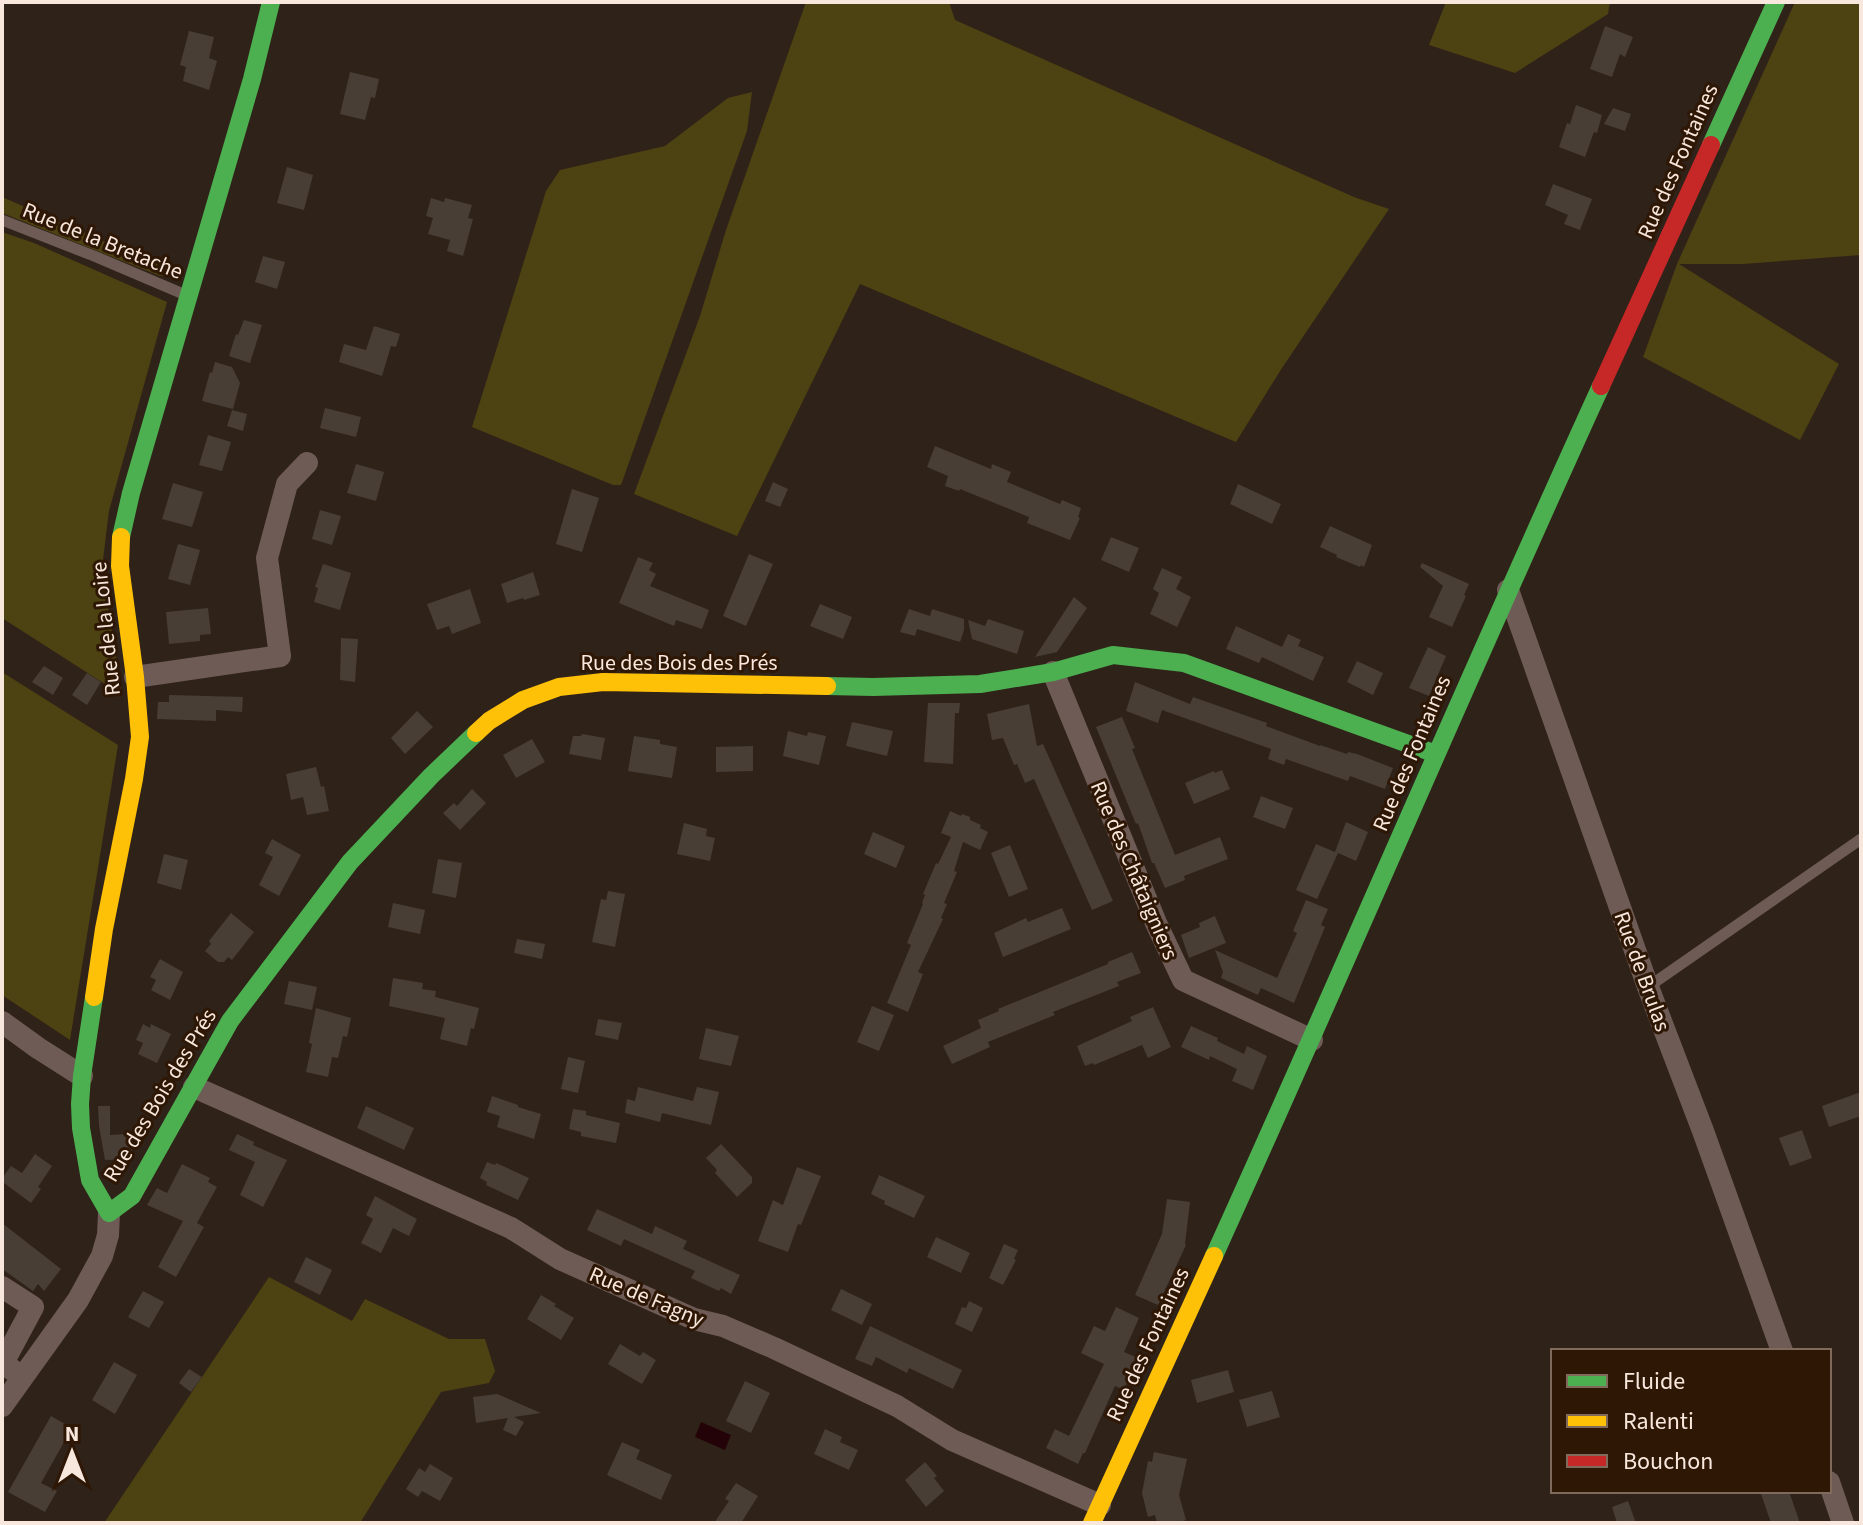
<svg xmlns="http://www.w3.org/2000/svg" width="1863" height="1525" font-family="'Source Sans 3',sans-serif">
<rect width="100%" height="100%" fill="#2f2219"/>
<!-- green -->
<path fill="#4d4211" d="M806,2H949L955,20L1354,197L1389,209L1282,368L1236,442L860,284L737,536L634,494L700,316L726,230Z
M1446,2H1610L1608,14L1515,73L1429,45Z
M1795,2H1861V255L1743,264H1679L1839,364L1800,440L1643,357L1677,264Z
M752,92L747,131L621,485H613L472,427L546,191L560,170L665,146L728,98Z
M2,197L173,271L176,276H160L2,213Z
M2,232L34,243L167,302L109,511L102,568L122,695L2,618Z
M2,672L118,745L70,1040L2,995Z
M269,1277L352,1321L365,1299L449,1339H485L495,1371L489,1383L441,1392L360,1523H104Z"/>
<!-- water -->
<path fill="#240308" d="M701,1422L731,1435L725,1450L695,1437Z"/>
<!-- building -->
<path fill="#483e35" d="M1605,26L1633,37L1625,57L1620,54L1612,77L1590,69Z
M189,31L214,37L209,58L217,61L209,90L183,81L186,67L180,65Z
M350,72L379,79L375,98L371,97L365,120L340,114Z
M1576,105L1602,115L1597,133L1594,132L1585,157L1559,147L1567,123L1570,124Z
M1613,108L1631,114L1625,131L1604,124Z
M287,167L313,175L304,210L277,203Z
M1553,184L1592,199L1580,230L1564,224L1568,215L1545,205Z
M431,198L444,202L445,198L472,205L468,218L473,219L463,256L447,251L450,240L428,234L433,218L426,216Z
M263,256L285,262L277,289L255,282Z
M244,320L262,325L250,363L229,356L236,334L238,335Z
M374,326L400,334L396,347L391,346L382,376L339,362L344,344L366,350Z
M215,362L232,367L240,383L233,409L202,401L210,372L212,373Z
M325,408L361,417L356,437L320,428Z
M232,410L247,414L243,431L227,426Z
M208,435L231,442L222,471L199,465Z
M935,446L991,469L992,464L1011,472L1007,482L1060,504L1062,500L1081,508L1078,517L1080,518L1070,540L1027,523L1029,517L960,489L959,491L945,486L948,476L927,467Z
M356,464L384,472L376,501L347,493Z
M773,482L788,489L780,507L765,501Z
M173,483L203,492L192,527L162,519Z
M1238,484L1281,504L1272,524L1230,504Z
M572,489L599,498L582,552L556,544Z
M320,510L341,516L332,545L312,539Z
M1330,526L1372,545L1364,567L1361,565L1360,567L1336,557L1337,555L1320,547Z
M1111,537L1139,548L1129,572L1101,560Z
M178,544L200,550L190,585L168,579Z
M749,554L773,564L746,626L723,616Z
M638,557L653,563L649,570L656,574L650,586L709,610L702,629L676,620L674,626L619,603Z
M1422,563L1469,584L1464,595L1466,596L1452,627L1429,617L1443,586L1420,567Z
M323,564L351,573L340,610L314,602L318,588L315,587Z
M1162,568L1182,577L1176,589L1191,597L1177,627L1150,614L1159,593L1153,589Z
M533,572L540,595L524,600L523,598L507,603L501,584Z
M470,589L481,623L452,634L449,626L437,630L427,604Z
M1074,597L1087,608L1057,652L1035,657Z
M820,604L852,617L843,639L810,626Z
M208,608L211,634L200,635V641L169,644L166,612Z
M909,609L930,616L932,609L964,619V630L960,642L917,629L915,636L900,632Z
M988,619L1024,631L1017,654L972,639L968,620L985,626Z
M1236,626L1282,647L1288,634L1301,640L1298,646L1324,657L1313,681L1262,657L1259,663L1226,649Z
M341,638L358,639L355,682L340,680Z
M1428,647L1446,656L1429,696L1409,688Z
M1357,661L1383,673L1373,695L1347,682Z
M44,666L63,678L53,695L32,682Z
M87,673L101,682L87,705L72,695Z
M1135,682L1190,704L1193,697L1267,723L1266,726L1320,746V745L1347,754L1348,752L1357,754L1393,768L1385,789L1350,776L1348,781L1286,759L1284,765L1268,759L1271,749L1162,710L1158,723L1126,711Z
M169,695L243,697L242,712L216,710V721L157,719L158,702H169Z
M928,703H960L959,713H955L953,764L924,762Z
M1029,704L1037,746L1043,744L1113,901L1092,910L1034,779L1025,783L1017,764L1014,765L1003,738L992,740L987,714Z
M417,711L433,727L405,754L391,738Z
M1122,717L1135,748L1132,749L1175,855L1220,837L1228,859L1184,876L1185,880L1165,888L1154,863H1152L1138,823L1136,824L1096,727Z
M852,722L893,731L887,756L846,746Z
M788,731L807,736L808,732L826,736L819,765L783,756Z
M582,734L605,738L601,760L569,754L573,736H581Z
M634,736L660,740V744L677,747L672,778L628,771Z
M532,739L545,762L516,778L503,755Z
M753,746V771L716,772V747Z
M316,767L321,787L324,786L329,811L307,815L303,797L291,800L286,774Z
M1222,770L1230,789L1194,804L1185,783L1214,771L1215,773Z
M472,789L486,803L460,830L443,813L454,803L457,806Z
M1261,796L1293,808L1285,829L1253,817Z
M950,811L961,816L962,814L970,817V820L981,825L980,828L988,832L980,850L963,842L954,871L957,872L944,903L947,904L941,918L943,919L918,972L923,974L908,1012L887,1003L911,945L907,943L923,904L922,903L925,895L923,894L936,863L938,864L951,837L941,833Z
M1346,822L1368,832L1356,861L1338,853L1317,899L1296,890L1316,844L1335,852Z
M684,823L707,829L706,836L715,838L710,861L677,854Z
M873,832L905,846L896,868L864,854Z
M272,839L301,855L279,896L259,885L273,857L265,853Z
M1010,845L1028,889L1009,897L991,853Z
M164,854L188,860L181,890L157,883Z
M438,859L462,863L456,898L432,893Z
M608,891L625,894L615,947L592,942L601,899L606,900Z
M1306,900L1328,909L1321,925L1325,927L1294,1003L1261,988L1258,995L1221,978L1223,972L1215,950L1277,978L1297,933L1293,931Z
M393,903L425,910L420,934L388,927Z
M1062,908L1071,929L1003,957L994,933L1026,918L1028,922Z
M231,913L254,932L232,960L228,957L224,962H218L205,951L211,944L209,941Z
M1215,916L1226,943L1189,958L1181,935L1200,927L1199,923Z
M517,939L545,944L542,959L514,953Z
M1132,952L1141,973L1117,982L1119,986L1053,1012L1055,1015L988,1042L990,1047L952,1064L943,1046L981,1028L978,1020L999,1011L998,1009L1108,964V962Z
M160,959L183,972L170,1000L151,990L156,980L150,977Z
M393,978L423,983L422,989L436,991L435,997L479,1008L474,1029L471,1028L467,1046L440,1039L445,1018L389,1006Z
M289,981L317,987L312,1010L284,1004Z
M872,1006L894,1015L879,1051L857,1042Z
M1153,1007L1171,1047L1148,1058L1142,1045L1094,1065L1093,1063L1085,1066L1077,1046L1132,1021L1130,1017Z
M316,1008L351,1018L347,1037L343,1036L338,1058L332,1057L328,1077L306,1072L312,1044L309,1043Z
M598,1019L622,1023L618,1040L595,1035Z
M143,1024L150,1028L151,1024L171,1034L157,1063L138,1054L143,1043L136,1040Z
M1191,1026L1218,1038L1217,1041L1244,1054L1247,1046L1267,1056L1253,1090L1232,1081L1237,1069L1210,1056L1209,1060L1181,1047Z
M706,1028L739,1036L731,1066L699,1059Z
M568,1057L585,1061L578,1093L561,1089Z
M638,1087L693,1101L697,1087L719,1092L711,1125L662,1113L660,1122L625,1113L627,1099L635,1101Z
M1861,1092V1116L1829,1127L1822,1106Z
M492,1096L518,1105V1107L541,1114L534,1139L497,1127L500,1116L487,1112Z
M98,1106H110V1135L127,1134V1138L132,1141V1159L105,1160L99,1126Z
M366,1106L414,1128L404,1150L357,1128Z
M573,1109L586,1111V1115L620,1123L616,1143L581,1136V1132L569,1129Z
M1802,1130L1812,1158L1790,1166L1779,1138Z
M237,1134L254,1142L253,1145L287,1160L263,1207L240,1195L255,1162L229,1150Z
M721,1144L752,1177V1183L737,1197L715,1173L717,1170L706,1158Z
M35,1154L52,1166L38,1187L41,1189L31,1203L4,1183L3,1177L11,1166L22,1173Z
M487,1162L495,1165L496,1163L529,1178L518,1200L486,1185L487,1182L480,1178Z
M182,1164L210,1178L208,1182L217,1187L197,1223L204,1227L176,1277L158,1267L183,1221L147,1205L157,1188L167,1193Z
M797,1167L821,1176L801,1225L798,1224L788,1252L758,1241L773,1200L783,1205Z
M879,1175L925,1196L914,1218L884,1204L885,1201L871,1194Z
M375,1196L417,1219L409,1236L393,1228L381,1253L361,1243L373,1219L366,1215Z
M1167,1199L1190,1202L1185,1244L1186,1245L1158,1305L1135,1295L1162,1234Z
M597,1209L652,1234L655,1226L687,1241L683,1249L740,1275L731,1294L721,1288L719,1291L691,1278L695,1271L624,1239L621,1246L587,1230Z
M2,1223L61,1269L44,1291L38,1284L33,1291L2,1269Z
M936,1237L970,1253L961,1273L927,1257Z
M1004,1244L1018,1250L1014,1259L1016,1260L1003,1285L989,1278Z
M306,1257L332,1270L320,1295L294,1282Z
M841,1289L872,1304L862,1325L831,1310Z
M143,1291L164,1302L149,1328L128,1317Z
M541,1295L556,1304L554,1306L574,1318L561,1340L527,1319Z
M969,1301L983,1308L972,1332L955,1324L962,1307L966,1308Z
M1116,1307L1139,1318L1124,1352L1138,1358L1124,1390L1115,1386L1085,1453H1083L1078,1464L1046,1448L1055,1429L1069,1436L1104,1364L1081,1353L1094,1326L1105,1331Z
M870,1326L962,1370L953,1389L909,1368L907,1373L876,1357L872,1366L855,1359Z
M620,1344L640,1356L643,1352L656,1360L642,1384L608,1364Z
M114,1362L137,1375L115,1414L92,1400Z
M189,1369L202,1377L191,1392L179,1383Z
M1228,1370L1234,1392L1197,1403L1191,1380Z
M745,1381L770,1393L751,1433L726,1421Z
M1272,1391L1280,1417L1247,1427L1239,1400Z
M497,1394L541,1413L514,1417L524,1422L516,1436L503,1430L508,1418L476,1423L473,1397Z
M51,1416L72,1428L41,1483L57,1491L45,1512L8,1492Z
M825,1429L842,1437L840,1442L858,1450L849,1470L814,1454Z
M622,1442L640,1450L636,1459L672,1475L661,1500L607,1475Z
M1154,1452L1187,1459L1179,1495L1186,1520L1176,1523H1157L1155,1515L1148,1517L1142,1493L1148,1461L1152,1462Z
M925,1462L937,1476L934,1478L944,1491L926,1507L905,1480Z
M430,1464L453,1478L440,1501L422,1491L418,1497L406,1489L419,1468L425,1472Z
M736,1483L758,1496L741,1523H714L729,1501L725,1499Z
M1760,1491H1789L1800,1523H1771Z
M1628,1501L1636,1523H1617L1612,1507Z"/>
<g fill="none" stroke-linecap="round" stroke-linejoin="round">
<!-- lane -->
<path stroke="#6e5b56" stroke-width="11" d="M2,220L94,256L188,296
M1648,987L1861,839"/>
<!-- street -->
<path stroke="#6e5b56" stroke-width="22" d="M1508,590L1648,987L1703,1131L1782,1351
M1053,672L1156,923L1183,980L1312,1040
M135,677L280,656L267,558L287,484L307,463
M2,1022L38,1048L82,1076
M194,1087L511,1228L560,1259L694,1319L723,1326L774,1348L897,1406L952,1440L1100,1505
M2,1287L33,1307L3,1363L22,1377
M2,1406L78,1300L102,1256L108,1235L109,1213
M1829,1482L1843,1523"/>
<!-- fast -->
<path stroke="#4caf50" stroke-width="18" d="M1711,145L1776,2
M121,537L131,493L252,79L271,2
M827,686L873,687L980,684L1053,672L1113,655L1184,663L1436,754
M94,997L82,1076L80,1104L81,1128L90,1180L109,1213L132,1196L230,1021L350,862L431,776L476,733
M1214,1256C1345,967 1469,675 1601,386"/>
<!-- slow -->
<path stroke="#ffc107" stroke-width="18" d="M476,733L489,721L523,700L559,687L603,682L827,686
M94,997L104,929L134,779L140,737L135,677L120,566L121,537
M1092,1523L1214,1256"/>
<!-- jam -->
<path stroke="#c62828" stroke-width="18" d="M1601,386L1711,145"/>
</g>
<g text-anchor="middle" stroke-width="6" stroke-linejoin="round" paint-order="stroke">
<!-- street labels -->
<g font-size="22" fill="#f8e7dc" stroke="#2f1705">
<text transform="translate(1677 161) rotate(-66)" y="8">Rue des Fontaines</text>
<text transform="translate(103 240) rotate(22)" y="8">Rue de la Bretache</text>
<text transform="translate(105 629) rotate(-96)" y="8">Rue de la Loire</text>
<text x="679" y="670">Rue des Bois des Prés</text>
<text transform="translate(1411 753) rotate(-67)" y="8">Rue des Fontaines</text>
<text transform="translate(1135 870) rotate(67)" y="8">Rue des Châtaigniers</text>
<text transform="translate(1643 971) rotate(70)" y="8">Rue de Brulas</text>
<text transform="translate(159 1095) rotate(-59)" y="8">Rue des Bois des Prés</text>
<text transform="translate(647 1296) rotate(23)" y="8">Rue de Fagny</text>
<text transform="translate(1147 1344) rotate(-65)" y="8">Rue des Fontaines</text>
</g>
</g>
<!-- border -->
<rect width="1863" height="1525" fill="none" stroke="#f8e7dc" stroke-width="8"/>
<!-- legend -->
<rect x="1551" y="1349" width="280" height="144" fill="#2f1705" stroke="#7f6a5b" stroke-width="2"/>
<rect x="1567" y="1375" width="40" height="12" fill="#4caf50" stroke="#7f6a5b" stroke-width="2"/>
<text x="1623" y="1389" font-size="24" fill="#f8e7dc">Fluide</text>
<rect x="1567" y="1415" width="40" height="12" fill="#ffc107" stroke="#7f6a5b" stroke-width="2"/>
<text x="1623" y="1429" font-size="24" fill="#f8e7dc">Ralenti</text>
<rect x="1567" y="1455" width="40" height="12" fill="#c62828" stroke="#7f6a5b" stroke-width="2"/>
<text x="1623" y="1469" font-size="24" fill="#f8e7dc">Bouchon</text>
<!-- north arrow -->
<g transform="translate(72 1453)" stroke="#2f1705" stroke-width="6" paint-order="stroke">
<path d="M0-6L14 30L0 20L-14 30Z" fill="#f8e7dc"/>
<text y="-12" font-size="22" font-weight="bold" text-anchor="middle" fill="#f8e7dc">N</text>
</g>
</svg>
